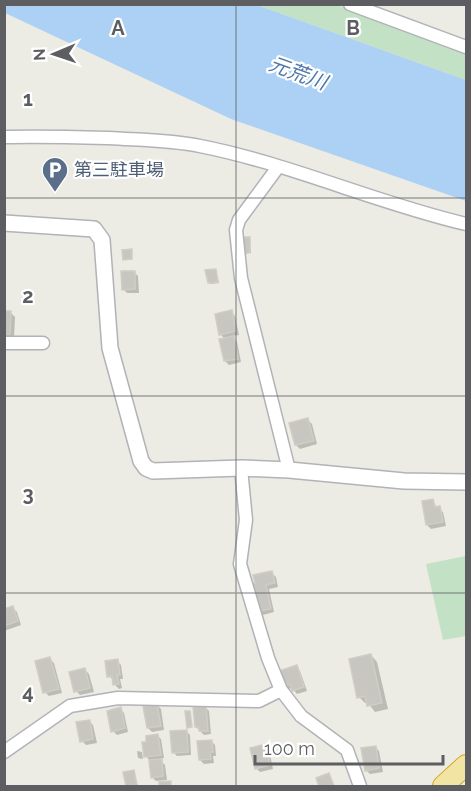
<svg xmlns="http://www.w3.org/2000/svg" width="471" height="791" font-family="Raleway,'Noto Sans JP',sans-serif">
<rect width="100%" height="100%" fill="#ecebe4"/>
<!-- green -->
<path fill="#c3e1c5" d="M257,5H336L466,47V80Z
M466,556V636L443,640L426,564Z"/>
<!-- water -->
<path fill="#add1f4" d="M5,4L257,5L466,80V201L231,119L5,13Z"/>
<!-- shadow -->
<path fill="#0003" d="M249,238L251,253L246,254L244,252Z
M216,270L219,283L211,284L209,283Z
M134,272L138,276L139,293H127L123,289Z
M4,312L11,313L15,317L14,338L4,337Z
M231,312L235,316L239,335L232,336L237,342L241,362L229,365L225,361V339L220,334Z
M308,420L312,424L317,444L300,449L296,445Z
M433,501L437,508L443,512L446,526L431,529L427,525Z
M272,573L276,577L278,587L269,589L274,612L263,615L259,611L254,585Z
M12,608L17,612L21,625L4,631V610Z
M371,655L377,662L388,709L375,712L368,703H365L359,697Z
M50,659L54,663L62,693L49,696L45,692Z
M117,661L121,665L123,679H120L122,688L119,689L115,685L114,680L108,676Z
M296,667L300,671L307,691L297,694L292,688L289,689L285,685Z
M85,670L89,674L94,692L80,695L76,691Z
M157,705L161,709L164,730L152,732L148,728Z
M205,707L209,711L211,734L204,735L196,727Z
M120,709L124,713L128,732L117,735L113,731Z
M89,721L93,725L97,743L86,745L82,741Z
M186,731L190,735L191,755L177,756L173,752Z
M157,735L161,739L164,758L159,759L165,765L167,780L156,781L152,777L150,761L146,756Z
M211,741L215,745L216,756H213L214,763L204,764L200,760Z
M265,746L269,750L273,769L260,772L256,768Z
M375,747L379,751L383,772L370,774L366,770Z
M137,751L142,752L143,759L138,758Z
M134,772L138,786H127L125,773Z"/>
<!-- building -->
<path fill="#c8c6c0" stroke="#d0cdc3" stroke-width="1.5" d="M242,237H250V252L243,253Z
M132,249V259L123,260L122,250Z
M216,269L218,282L208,283L205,270Z
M121,271H135V289L122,290Z
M232,310L236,331L219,335L215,314Z
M4,311H11L10,334H4Z
M234,336L238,359L224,361L219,339Z
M308,418L314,441L295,445L289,423Z
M433,499L435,507L440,506L443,522L426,525L422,501Z
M272,571L275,583L266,585L271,609L258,611L252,584L255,583L253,575Z
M13,606L18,621L4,626V609Z
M371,654L382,703L367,706L365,696L357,698L349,659Z
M50,657L59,689L43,693L35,661Z
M118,659L120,675H117L119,684L113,685L112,676L107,677L105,661Z
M297,665L304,687L292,691L290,684L284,686L279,671Z
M85,668L90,688L74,692L69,672Z
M157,704L161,726L147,728L143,706Z
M206,705L208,731H199V727H195L193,706Z
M121,707L125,728L111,732L107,711Z
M185,711H190L192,727L187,728Z
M90,720L93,739L80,742L76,722Z
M187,730L188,752L172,753L170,731Z
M158,734L161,755L144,757L142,742H146V736Z
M212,740L213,752H210L211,759L199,760L197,741Z
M266,744L270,765L255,769L250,748Z
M376,746L379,768L365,771L361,748Z
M162,759L163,776L151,778L149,760Z
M134,770L137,785L126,786L123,772Z
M329,773L334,786H319L316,778Z
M171,781V786H159V782Z"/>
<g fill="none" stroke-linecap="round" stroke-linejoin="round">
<!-- minor casing -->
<g stroke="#b1b3b7" stroke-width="15">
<path id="minor" d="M350,4L466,47
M4,137C40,136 74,137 109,138C139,140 171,140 200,146C291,164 376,203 466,224
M278,167L239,220L236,230L241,278L289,470
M4,343H43
M241,468L246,520L240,564L268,658L281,690L301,716L347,750L360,786
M4,752L70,706L118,698L259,701L281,690"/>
</g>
<!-- tertiary casing -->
<g stroke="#b1b3b7" stroke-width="18">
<path id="tertiary" d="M4,223L94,229L102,240L110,348L141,461L146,468L153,471L241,468L289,470L404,481L466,482"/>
</g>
<!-- trunk casing -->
<g stroke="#d3a31d" stroke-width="22">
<path id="trunk" d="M443,786L466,765"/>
</g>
<!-- minor -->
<use href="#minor" stroke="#fff" stroke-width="12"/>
<!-- tertiary -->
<use href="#tertiary" stroke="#fff" stroke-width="15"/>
<!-- trunk -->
<use href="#trunk" stroke="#f2e5a4" stroke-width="20"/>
</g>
<!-- grid -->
<path fill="none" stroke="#5c5e62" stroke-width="1.5" stroke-opacity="0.55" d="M236,4V786M4,198H466M4,396H466M4,593H466"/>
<!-- icons -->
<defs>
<g id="parking-pin" transform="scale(1.35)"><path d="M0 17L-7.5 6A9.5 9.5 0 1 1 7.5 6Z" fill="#5c6f8a" stroke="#fff"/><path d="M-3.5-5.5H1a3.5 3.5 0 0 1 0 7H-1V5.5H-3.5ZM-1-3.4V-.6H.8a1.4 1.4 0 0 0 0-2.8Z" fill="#fff"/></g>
</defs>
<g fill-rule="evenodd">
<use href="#parking-pin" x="55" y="170"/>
</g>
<g text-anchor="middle" stroke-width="4.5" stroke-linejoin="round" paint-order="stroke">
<!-- service labels -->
<g font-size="18" fill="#4e5e75" stroke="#fff" text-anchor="start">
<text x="74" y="176">第三駐車場</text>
</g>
<!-- water labels -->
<g font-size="20" font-style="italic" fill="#5078ab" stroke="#fff">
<text transform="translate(298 73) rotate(20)" y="7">元荒川</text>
</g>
</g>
<g font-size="20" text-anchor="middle" font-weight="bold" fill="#5c5e62" stroke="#fff" stroke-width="4.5" stroke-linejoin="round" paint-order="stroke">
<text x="118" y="35">A</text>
<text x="353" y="35">B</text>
<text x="28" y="106">1</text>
<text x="28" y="303">2</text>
<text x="28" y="501">3</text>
<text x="28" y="699">4</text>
</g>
<!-- border -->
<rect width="471" height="791" fill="none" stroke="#5c5e62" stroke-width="12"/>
<!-- north arrow -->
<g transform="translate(54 54) rotate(268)" stroke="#ffffff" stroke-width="4.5" paint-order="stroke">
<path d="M0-4.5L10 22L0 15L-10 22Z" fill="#5c5e62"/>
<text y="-9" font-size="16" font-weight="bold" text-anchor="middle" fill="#5c5e62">N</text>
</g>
<!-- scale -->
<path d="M255 755v9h188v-9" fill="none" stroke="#5c5e62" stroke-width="3"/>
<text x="264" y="755" font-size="18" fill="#5c5e62" stroke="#ffffff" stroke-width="4.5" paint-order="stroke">100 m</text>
</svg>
